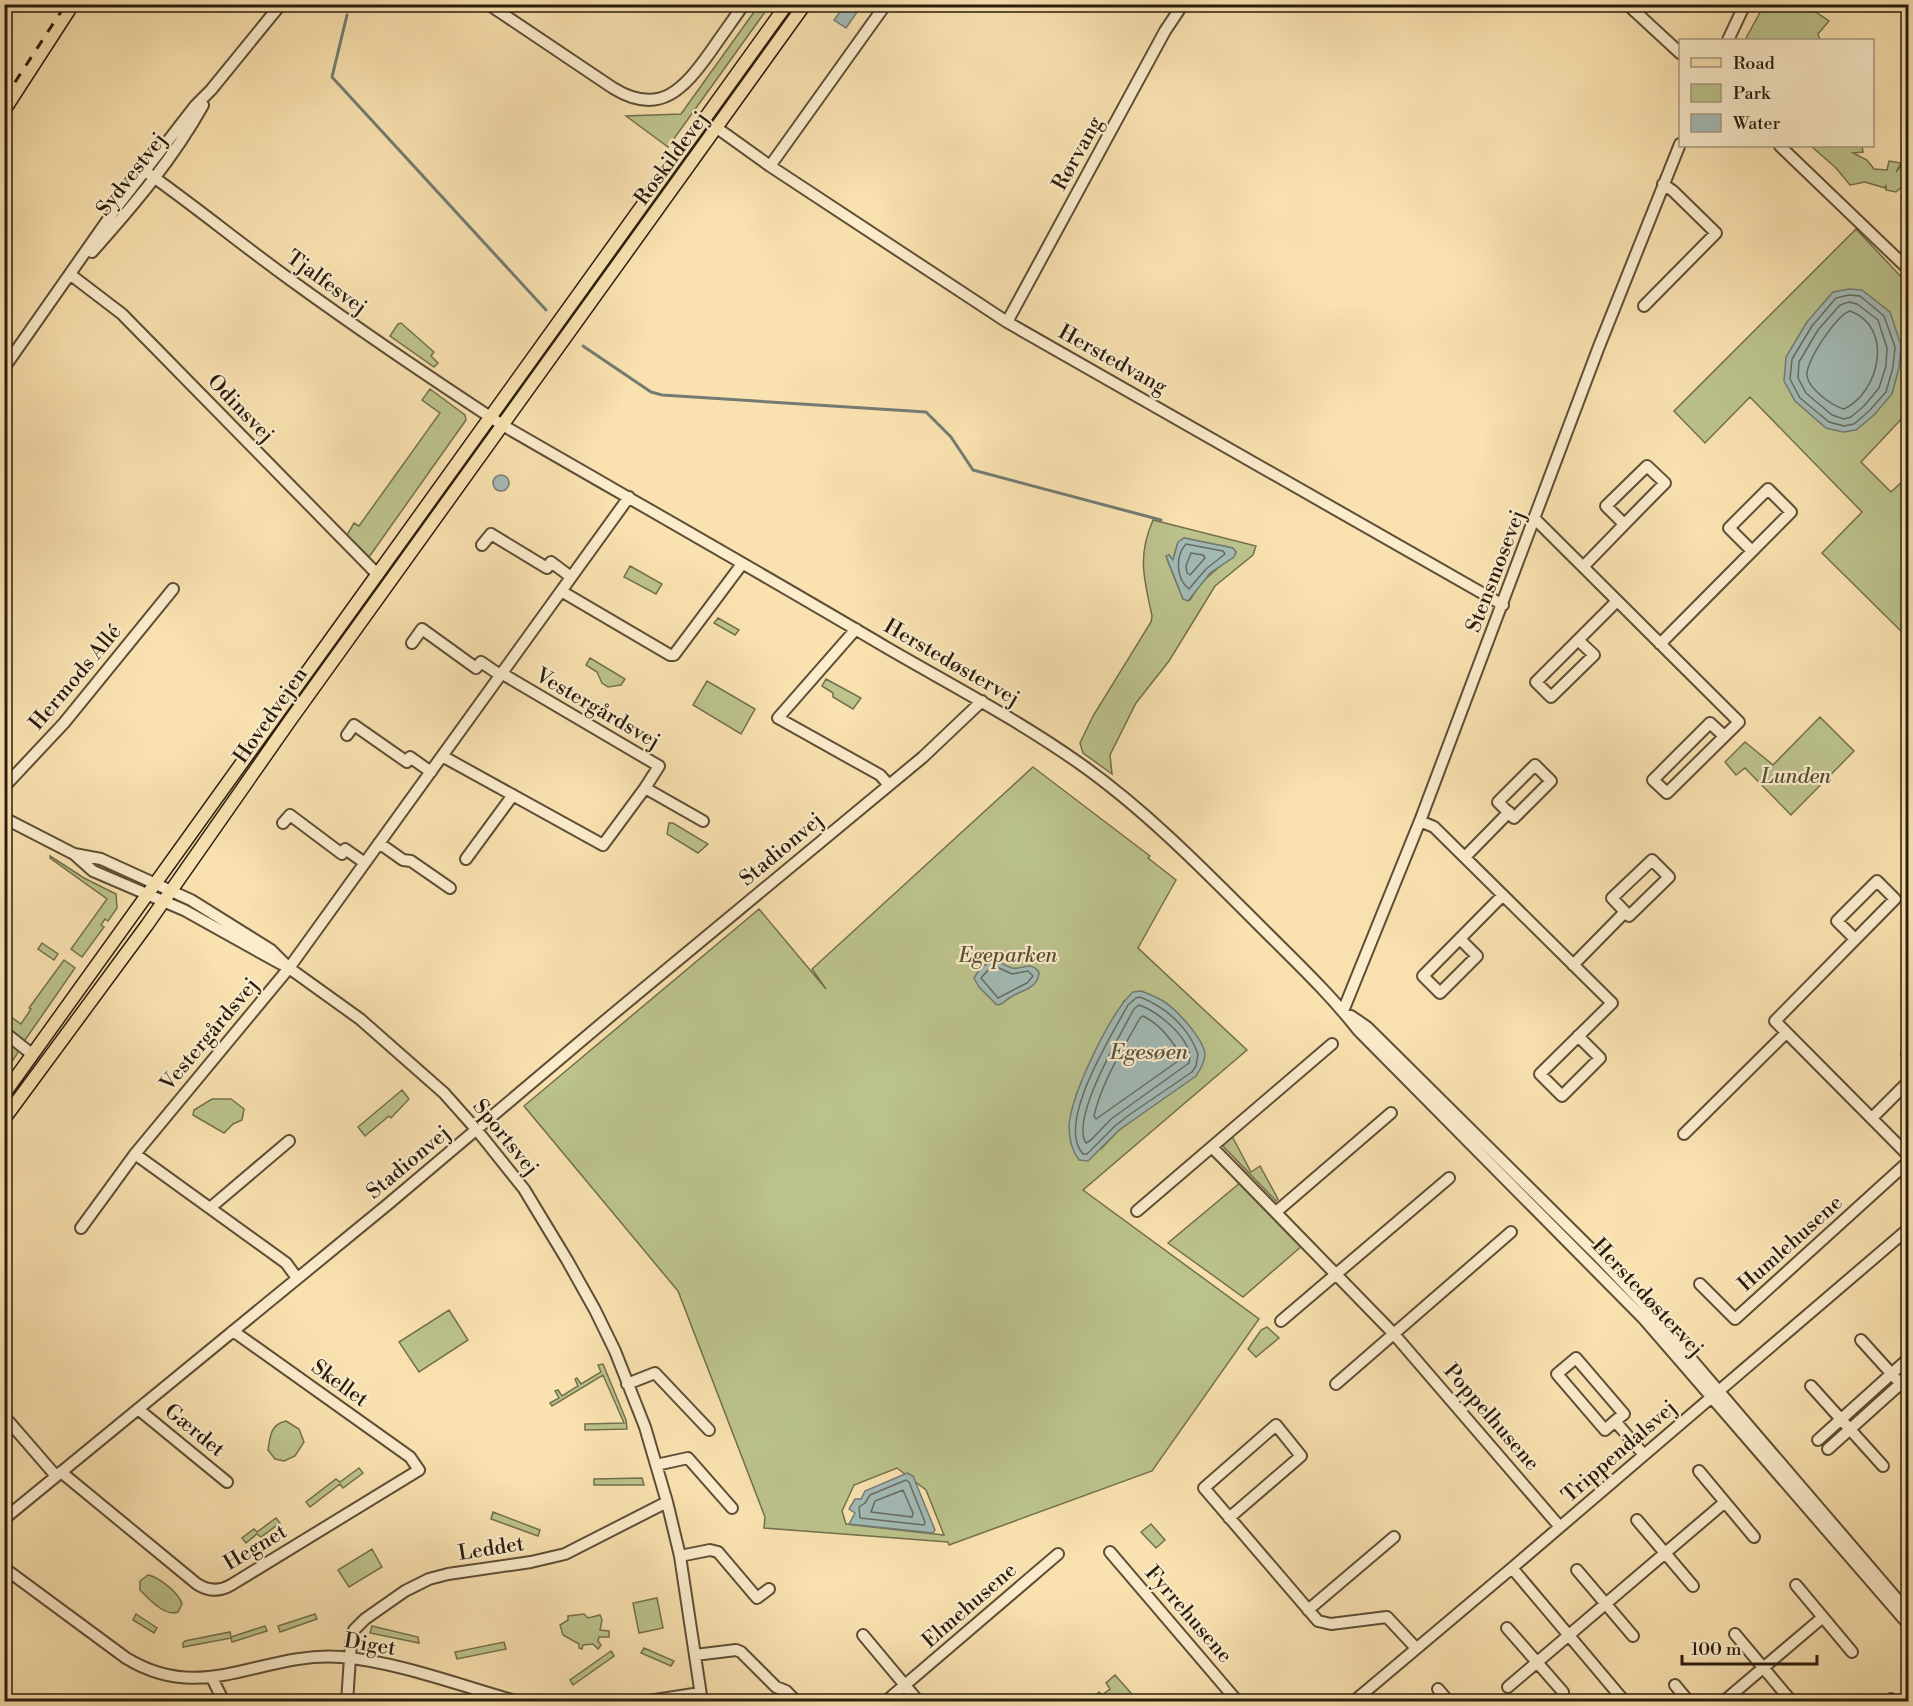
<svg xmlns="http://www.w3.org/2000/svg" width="1913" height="1706" font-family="'Libre Bodoni',serif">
<rect width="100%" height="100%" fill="#f9e2b0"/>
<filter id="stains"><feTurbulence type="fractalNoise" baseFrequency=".00333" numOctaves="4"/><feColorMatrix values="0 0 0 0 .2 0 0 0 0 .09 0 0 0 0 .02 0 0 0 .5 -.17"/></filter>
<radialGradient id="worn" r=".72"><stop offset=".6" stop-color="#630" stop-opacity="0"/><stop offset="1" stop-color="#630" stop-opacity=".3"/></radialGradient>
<!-- green -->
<path fill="#bcc38c" stroke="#73704d" stroke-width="1.5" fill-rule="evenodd" d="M759,5H770L668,147L626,116L681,114Z
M1764,5H1805L1829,21L1818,34L1820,40H1745Z
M1811,146H1862L1863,152L1853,153L1867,160L1874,169L1887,170L1889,161L1901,163L1896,172L1908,157V181L1896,192L1886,190V185L1885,188L1865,182L1850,185L1836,168Z
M1856,229L1908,284V412L1861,462L1891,492L1908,476V638L1822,553L1862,512L1750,397L1705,443L1674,411Z
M401,323L434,352L431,356L438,363L434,367L390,336L398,324Z
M430,389L465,415L466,420L369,557L347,535L354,523L359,526L440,413L422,400Z
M1153,520L1256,546L1253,555L1215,586L1169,661L1136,703L1110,755L1112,774L1083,753L1080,743L1093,716L1151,622L1152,616C1144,578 1137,557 1153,520ZM1184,538L1232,548L1236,552C1218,570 1203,576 1190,600L1183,599L1167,559L1169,555L1173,560L1177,545Z
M630,566L662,584L656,594L624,577Z
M718,618L739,630L735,635L714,623Z
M590,658L625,679L621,685L608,687L602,683L597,672L586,665Z
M826,679L861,698L853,709L833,697V693L822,686Z
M707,681L755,709L741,734L693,705Z
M1820,717L1854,751L1791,815L1745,768L1736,775L1725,762L1745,742L1773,765Z
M1033,767L1150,856L1148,858L1176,880L1138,948L1247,1050L1083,1190L1259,1319L1152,1471L949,1545L948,1542L764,1528L765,1517L678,1291L524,1106L759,909L826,989L812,969ZM1141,991L1165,1002L1190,1028L1183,1084L1119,1130L1101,1149L1076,1095L1092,1060L1124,1001ZM897,1468L926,1490L944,1535L846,1524L842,1511L854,1485Z
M669,823H673L708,844L698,853L667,834Z
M50,856L84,878L116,894L117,908L108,921L105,919L101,925L104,927L82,957L71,949L107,899L50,858Z
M42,943L58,954L54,960L38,949Z
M64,960L75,968L23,1043L5,1028L4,1012L21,1024L31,1009L29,1008Z
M5,1037L19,1049L17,1054L5,1072Z
M402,1090L409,1099L391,1118L389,1116L365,1136L358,1127Z
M212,1099H231L244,1109L242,1120L233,1124L224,1133L193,1115L194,1110Z
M1232,1136L1251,1172L1260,1166L1278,1199L1276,1201L1222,1145Z
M1241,1182L1303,1245L1243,1297L1168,1243Z
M449,1310L468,1340L419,1372L399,1342Z
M1267,1327L1279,1338L1256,1357L1248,1349L1261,1330Z
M603,1364L626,1420L627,1429L585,1430V1424L624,1423L603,1375L552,1406L550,1403L559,1398L555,1391L558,1390L562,1396L578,1386L575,1379L577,1378L581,1384L601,1372L598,1365Z
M286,1421L299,1429L304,1442L295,1456L284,1461L275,1459L268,1450C270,1436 271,1424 286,1421Z
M359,1468L363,1473L343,1488L340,1484L310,1507L306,1502L336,1479L340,1482Z
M642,1478L644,1485H594V1479Z
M493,1512L540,1530L538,1536L491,1519Z
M276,1518L280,1523L261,1537L257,1534L246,1543L242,1538L254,1529L257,1532Z
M1151,1524L1165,1540L1156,1548L1141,1532Z
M372,1549L382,1567L349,1587L338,1570Z
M148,1575C159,1577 179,1593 182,1604L178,1612C165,1617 149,1599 140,1590V1581Z
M657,1598L663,1628L639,1633L633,1603Z
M136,1614L157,1628L154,1633L133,1620Z
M315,1614L317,1619L280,1632L278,1626Z
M584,1614L588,1618L600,1615L602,1620L600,1630L609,1631V1637H599L598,1641L601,1645L598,1649L593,1644L583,1645L582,1649L579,1648V1644L563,1635L560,1625L568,1620V1616Z
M265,1626L267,1631L232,1642L231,1638L183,1647V1643L185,1641L230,1632L231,1637Z
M372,1626L418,1637L419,1643L370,1633Z
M504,1642L506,1649L457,1659L455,1652Z
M644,1648L674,1661L671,1666L641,1653Z
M611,1651L614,1656L573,1685L570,1680Z
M1115,1675L1138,1701H1096L1093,1698L1099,1692L1102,1695L1110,1689L1106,1683Z"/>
<!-- water -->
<path fill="#a3bbb7" stroke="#737c73" stroke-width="1.5" d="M845,5H862L846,28L834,20Z
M1849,289L1862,290L1890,312L1901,345L1899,368L1892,394L1874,415L1856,430L1843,432L1826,428L1795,401L1784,381L1786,357L1807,322L1833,292Z
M493 483a8 8 0 1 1 16 0a8 8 0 1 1-16 0Z
M1184,538L1233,548L1236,552L1234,557L1210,573L1188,601L1183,599L1166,556L1169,555L1173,560L1178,542Z
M993,961C1001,961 1004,966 1012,968C1023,970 1030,960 1039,972C1038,989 1023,989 1011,997C1007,999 1004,1003 999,1005L996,1004L979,987L974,978L981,967Z
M1141,991C1149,994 1156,997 1163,1001C1176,1009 1203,1038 1205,1054C1205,1061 1200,1070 1196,1076L1119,1130L1088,1161L1079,1160C1071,1150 1069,1138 1069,1125C1072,1093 1110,1013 1133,992Z
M907,1473L913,1476L935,1530L933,1533L849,1524L855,1513L849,1509L855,1499H861L865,1491Z"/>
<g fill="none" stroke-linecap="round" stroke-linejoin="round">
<!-- shore -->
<path stroke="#666c62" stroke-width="1.5" d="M1849,295L1860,296L1884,316L1895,347L1893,367L1886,392L1869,411L1854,424L1844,426L1829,422L1800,398L1790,379L1792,359L1812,326L1836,298Z
M1849,302L1857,304L1878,320L1887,348L1886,366L1879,388L1864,406L1851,417L1844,419L1832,415L1806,393L1798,378L1799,362L1818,330L1840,305Z
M1850,311C1894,327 1880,392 1844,409C1832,406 1809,389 1807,376C1805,362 1837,314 1850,311Z
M1186,544L1223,551L1225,554L1206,569L1189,589C1176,579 1175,556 1186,544Z
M1191,553L1203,555L1205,558L1190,575L1187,573L1186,566Z
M997,967L1012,974L1028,971L1033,976L1027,983L998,998L981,978L989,969Z
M1140,997C1166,1007 1189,1028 1198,1054L1196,1066L1192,1072L1129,1115L1115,1126L1087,1154H1083C1055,1124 1112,1035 1128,1005L1136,998Z
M1139,1005C1158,1011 1195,1041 1189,1063L1111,1119L1091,1140L1086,1143C1070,1118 1121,1034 1134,1009Z
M1143,1016C1160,1024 1170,1039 1181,1054V1059L1096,1119L1094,1116C1102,1081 1123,1049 1140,1018Z
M906,1480L909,1482L925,1522L924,1525L860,1518L859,1507L865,1503L870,1495Z
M903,1490L913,1513L912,1517L871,1512L875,1501Z"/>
<!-- stream -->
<path stroke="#737c73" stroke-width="3" d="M347,15L332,77L546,310
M583,346L651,392L662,395L926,412L951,437L973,470L1161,520"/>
<!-- minor casing -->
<g stroke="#5e4e36" stroke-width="14">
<path id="minor" d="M488,4L613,88C660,117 684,89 711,51C722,35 733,20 744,4
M1627,4L1680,53
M1728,40L1745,4
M717,128L770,166L1007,322L1503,605
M1780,146L1908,269
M770,166L886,4
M145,171C195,206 242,245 292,281C361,331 432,379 504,426C632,500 761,573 889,649C953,686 1018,720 1079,763C1147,811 1205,871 1264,930C1296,962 1330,994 1358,1030L1643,1318L1908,1624
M92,252C133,206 173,159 203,105
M71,275L122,314L378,575
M1644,306L1716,233L1673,191L1663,184
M1007,322L1165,31L1183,4
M4,368L116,208L195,106L211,90L281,4
M1535,519L1739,722L1667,793L1653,780L1710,723L1724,736
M482,545L491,534L547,568L551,562L571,577
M1583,567C1610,539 1637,511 1665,483L1647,466L1606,506L1624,524
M561,591L670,655H674L742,564
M856,629L778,718L880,775L889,785
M1578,640L1594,655L1551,697L1536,682L1617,601
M412,643L422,629L476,668L481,662L500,675
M1660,644C1704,600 1747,556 1791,512L1768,489L1729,528L1752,551
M347,735L354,725L407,762L410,757L431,772
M442,756L603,845L645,788L659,766L501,673
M1535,765L1551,781L1514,818L1498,802Z
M4,787L64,723L173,589
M645,788L703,821
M4,818L74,854L93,871L184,910L281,964
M1420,821L1434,827L1612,1003L1540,1074L1562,1096L1600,1058L1578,1036
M283,823L290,815L342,854L345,849L365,863
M379,843L403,860L411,861L450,888
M74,854L101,859L191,900L271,950L289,968L360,1019L444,1093L476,1129L524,1189L567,1260L595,1310L615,1351L645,1427L667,1502L680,1556L702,1702
M1465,857L1509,812
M466,859L513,795
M1652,860L1669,877L1629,916L1612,898Z
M1460,939L1477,956L1440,993L1423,976L1503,895
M1855,939L1837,921L1877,881L1895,899L1775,1021L1908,1155
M1573,965L1625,912
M1343,1011L1420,821L1598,349L1680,144
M1351,1016L1367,1027L1599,1257L1651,1312L1908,1612
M4,1032L33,1055
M1908,1053L1907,1054L1908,1056
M1872,1118L1908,1082
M1684,1134L1786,1033
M1212,1147L1393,1333L1560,1527
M135,1154L286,1263L297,1278
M210,1208L289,1141
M1137,1211L1332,1044
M1276,1212L1391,1113
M81,1228L135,1154L289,968L629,497
M1700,1284L1735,1319L1908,1162
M1281,1321L1449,1178
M1861,1340L1908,1392
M627,1384L655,1373L709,1430
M1336,1384L1511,1232
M1811,1386L1883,1466
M138,1409L227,1482
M4,1416L56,1476
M1615,1421L1605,1430L1557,1374L1576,1358L1624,1414L1615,1421L1644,1455
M1818,1440L1908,1359
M1828,1449L1908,1377
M656,1465L688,1458L732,1508
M1699,1471L1754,1537
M61,1472L197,1584C208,1591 219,1592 231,1585L419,1470L410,1457L233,1331
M1229,1518L1301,1456L1276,1425L1204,1488L1318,1621L1331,1624L1387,1617L1416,1648
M4,1519L387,1205L613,1014L923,757L982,701
M1637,1520L1693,1586
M1110,1552L1238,1702
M680,1556L710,1550L718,1552L757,1598L769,1589
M4,1568L126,1658C204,1706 261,1651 341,1657C399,1662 461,1686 519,1702
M1512,1568L1625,1702
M1577,1570L1633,1636
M1796,1585L1852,1652
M1308,1610L1394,1537
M1507,1628L1563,1692
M1735,1634L1792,1702
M863,1635L919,1702
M695,1655L736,1650L741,1652L776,1687L786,1691L797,1702
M212,1678L224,1702
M1675,1685L1689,1702
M1508,1687L1725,1502
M1438,1689L1449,1702
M1891,1699L1894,1702
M347,1702L351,1643L354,1630L365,1619L405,1591L429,1579L448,1574L531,1562L565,1554L667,1502
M642,1702L700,1693
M885,1702L1058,1554
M1353,1702L1512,1568L1908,1229
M1723,1702L1823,1617"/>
</g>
<!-- major casing -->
<g stroke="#2a1d0e" stroke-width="15">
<path id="major" d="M4,1094L787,4
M4,1119L147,925L289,722L805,4"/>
</g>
<!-- minor -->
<use href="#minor" stroke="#fbeccc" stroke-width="10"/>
<!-- major -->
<use href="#major" stroke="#f9e2b0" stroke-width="12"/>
<!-- tram -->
<path stroke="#2a1d0e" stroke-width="1.5" d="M4,123L81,4"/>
<!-- rail -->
<path stroke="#2a1d0e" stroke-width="3" stroke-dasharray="10 10" stroke-linecap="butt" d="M4,99L66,4"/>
</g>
<g text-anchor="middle" stroke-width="4.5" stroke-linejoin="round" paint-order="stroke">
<!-- street labels -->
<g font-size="21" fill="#2a1d0e" stroke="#fbeccc">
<text transform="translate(1077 153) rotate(-61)" y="7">Rørvang</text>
<text transform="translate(671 158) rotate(-54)" y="7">Roskildevej</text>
<text transform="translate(131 174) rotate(-52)" y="7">Sydvestvej</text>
<text transform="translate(327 282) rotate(36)" y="7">Tjalfesvej</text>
<text transform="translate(1113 359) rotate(29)" y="7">Herstedvang</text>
<text transform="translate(241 408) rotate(46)" y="7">Odinsvej</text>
<text transform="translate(1495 571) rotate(-69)" y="7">Stensmosevej</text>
<text transform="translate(952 662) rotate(30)" y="7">Herstedøstervej</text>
<text transform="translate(75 677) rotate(-50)" y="7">Hermods Allé</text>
<text transform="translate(598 708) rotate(30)" y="7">Vestergårdsvej</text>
<text transform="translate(270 715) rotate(-55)" y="7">Hovedvejen</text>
<text transform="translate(781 849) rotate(-40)" y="7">Stadionvej</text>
<text transform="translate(209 1034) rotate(-50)" y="7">Vestergårdsvej</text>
<text transform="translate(506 1137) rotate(51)" y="7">Sportsvej</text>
<text transform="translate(408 1162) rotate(-40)" y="7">Stadionvej</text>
<text transform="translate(1790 1243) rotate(-42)" y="7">Humlehusene</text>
<text transform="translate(1648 1297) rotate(47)" y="7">Herstedøstervej</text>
<text transform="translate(340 1383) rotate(36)" y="7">Skellet</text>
<text transform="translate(1492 1417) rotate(49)" y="7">Poppelhusene</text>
<text transform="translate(195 1430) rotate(39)" y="7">Gærdet</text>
<text transform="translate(1619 1451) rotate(-41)" y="7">Trippendalsvej</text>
<text transform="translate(255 1547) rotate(-31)" y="7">Hegnet</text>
<text transform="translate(491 1548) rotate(-9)" y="7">Leddet</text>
<text transform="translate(969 1605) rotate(-41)" y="7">Elmehusene</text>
<text transform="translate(1189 1614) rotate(49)" y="7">Fyrrehusene</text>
<text transform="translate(370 1644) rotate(9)" y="7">Diget</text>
</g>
<!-- park labels -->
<g font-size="21" font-style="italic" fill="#564f34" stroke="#fbeccc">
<text x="1796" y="783">Lunden</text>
<text x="1008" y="962">Egeparken</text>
</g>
<!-- water labels -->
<g font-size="22" font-style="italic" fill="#545449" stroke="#fbeccc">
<text x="1149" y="1059">Egesøen</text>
</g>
</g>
<!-- margin -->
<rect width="1913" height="1706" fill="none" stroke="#f9e2b0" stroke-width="24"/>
<rect x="6" y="6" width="1901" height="1694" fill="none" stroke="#2a1d0e" stroke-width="3"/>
<rect x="12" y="12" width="1889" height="1682" fill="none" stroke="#2a1d0e" stroke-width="1.5"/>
<!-- legend -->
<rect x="1679" y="39" width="195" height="108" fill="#fbeccc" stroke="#a79980" stroke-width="1.5"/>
<rect x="1691" y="58" width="30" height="9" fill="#f9e2b0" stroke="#a79980" stroke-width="1.5"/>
<text x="1733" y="69" font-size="18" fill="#2a1d0e">Road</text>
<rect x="1691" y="84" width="30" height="18" fill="#bcc38c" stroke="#a79980" stroke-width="1.5"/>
<text x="1733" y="99" font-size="18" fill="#2a1d0e">Park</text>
<rect x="1691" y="114" width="30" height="18" fill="#a3bbb7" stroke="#a79980" stroke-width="1.5"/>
<text x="1733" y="129" font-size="18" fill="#2a1d0e">Water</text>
<!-- scale -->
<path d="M1682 1655v9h135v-9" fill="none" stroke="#2a1d0e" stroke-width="3"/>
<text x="1691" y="1655" font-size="18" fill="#2a1d0e" stroke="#fbeccc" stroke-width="4.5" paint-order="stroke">100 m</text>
<rect width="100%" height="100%" filter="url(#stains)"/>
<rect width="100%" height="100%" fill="url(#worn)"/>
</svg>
